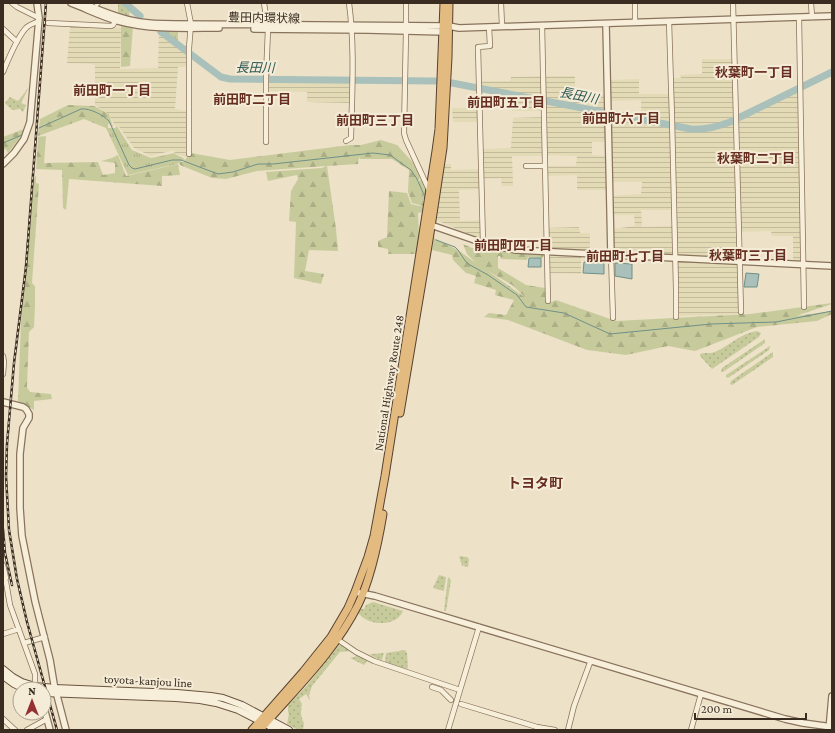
<svg xmlns="http://www.w3.org/2000/svg" width="835" height="733" font-family="'Crimson Pro','Noto Sans JP',serif">
<defs>
<pattern id="farmland-rules" width="6" height="5" patternUnits="userSpaceOnUse"><rect width="6" height="5" fill="#e3dab6"/><path d="M0 2.5h6" fill="none" stroke="#c4bb9c"/></pattern>
<pattern id="grass-dots" width="8" height="8" patternUnits="userSpaceOnUse"><rect width="8" height="8" fill="#c7cb9c"/><path d="M2 2h.1M6 6h.1" fill="none" stroke="#acae86" stroke-width="1.8" stroke-linecap="round"/></pattern>
<pattern id="forest-firs" width="22" height="20" patternUnits="userSpaceOnUse"><rect width="22" height="20" fill="#c7cb9c"/><path d="M5 1l3.5 6h-7zM16 11l3.5 6h-7z" fill="#acae86"/></pattern>
<pattern id="wetland-marsh" width="20" height="14" patternUnits="userSpaceOnUse"><rect width="20" height="14" fill="#c7cb9c"/><path d="M1 5h8M5 5V1M11 12h8M15 12V8" fill="none" stroke="#acae86"/></pattern>
<pattern id="park-tufts" width="24" height="20" patternUnits="userSpaceOnUse"><rect width="24" height="20" fill="#c7cb9c"/><path d="M3 7l-1-3M5 7V3M7 7l1-3M15 17l-1-3M17 17v-4M19 17l1-3" fill="none" stroke="#acae86"/></pattern>
</defs>
<rect width="100%" height="100%" fill="#ede1c8"/>
<!-- farmland -->
<path fill="url(#farmland-rules)" d="M70,27L121,28L120,69L158,68L159,32L187,53V67H178L175,109L187,111V157L175,154L174,150L151,156L134,148L120,128L119,127L116,128L109,114L95,105V65L92,64L67,63Z
M702,59H734L736,118L716,125L701,128L674,125L673,78H681L680,75L702,74Z
M543,76V99L479,87V81H510L511,77Z
M545,76H575V95H607V112L545,100Z
M639,79V94H671L673,124L641,119V100L610,101V80Z
M269,82H349V103L307,102V92L268,91Z
M800,90L804,261L793,262V236H772L771,231L739,232L737,120Z
M511,96L541,103L542,111H512Z
M545,103L604,115L606,142H592V155L605,156L607,190H577V175L547,176V166H576L577,156L546,155Z
M452,108H477L478,122H453Z
M544,117L543,156H512L513,186H502L501,178L483,179V149L511,148L513,118Z
M610,117L670,128L672,210H641L642,227L672,226L673,256L614,252L613,229L635,226L634,215H612V196L641,194L642,182H612Z
M735,122L739,260L675,258L674,129L703,132Z
M444,164H451V170L479,169L481,189L459,190L460,221L481,220V239L434,219Z
M579,227L580,233H590V251L548,249V228Z
M549,254L581,257V274L549,273Z
M677,261L738,264L740,314L677,316Z"/>
<!-- grass -->
<path fill="url(#grass-dots)" d="M118,3H122L130,9L129,16L118,13Z
M29,87L21,103L26,105L23,112L20,109L12,110L5,103L10,97L18,101Z
M757,331L761,333L759,337L712,369L700,356V354C704,352 710,354 715,352C729,346 741,333 757,331Z
M765,339V343L723,372H721L722,368Z
M770,346L769,350L728,378L726,377V375Z
M773,352V357L732,385L730,384L731,381Z
M459,556L467,557L469,559L468,567H465L464,565L462,566Z
M439,575L446,577L444,591L433,588Z
M448,577L451,580L446,611H444Z
M373,602L403,611C398,624 380,625 369,621C364,619 361,616 358,613L361,609H364L366,605Z
M340,644L351,651L340,652L312,686L309,695L310,701L306,694L299,699L302,704C301,711 300,716 304,723L303,729L305,730H298L287,724L289,713H288V705L308,684Z
M405,650L407,653L408,667L407,669L385,662L386,653Z
M384,653L382,660H381L370,655L371,654Z
M356,654L367,660V661L364,665L350,658L355,657Z"/>
<!-- forest -->
<path fill="url(#forest-firs)" fill-rule="evenodd" d="M121,24L133,26L130,66L121,67Z
M269,30H278V33H270V76H296V78L268,77Z
M68,105L94,106L109,114L113,127L108,123V130L106,128L84,119L38,136L40,119Z
M24,129L22,135L8,153L6,149L3,150V137Z
M46,136L44,163L98,162L103,175L115,173V163L101,161L112,158L118,155L126,176L178,164L180,175L162,176V186L69,179L66,210L63,208L62,170L36,169L38,137Z
M381,140L397,145L417,167L420,178L418,181L417,180L423,197V206L412,203L408,192L409,170L392,159H360L359,157L358,164L327,166L336,229L338,251L309,250L305,271L324,274L321,284L294,278L296,222L289,221L291,191L298,179L297,175L268,181L266,172L322,168L326,166L257,171L226,179L212,178L180,165L179,162H183L191,153L230,160L350,145H361Z
M36,176V183L39,184L32,283L35,286V306L34,327L29,332L27,387L30,392L51,394L52,399L34,401V410L18,401L22,295L32,180Z
M389,191L407,193L411,204L423,207L422,212L418,213L419,236L416,254H388V249L378,247V241L387,237Z
M434,238L458,250L476,263L467,254L463,244L472,248L544,254L543,258L528,257L527,260L501,259L500,256H498V268L526,285L545,288L547,304L556,300L616,321L750,314L832,303V304L796,316L832,311V314L817,321L757,327L695,351L668,346L626,355L587,350L508,320L484,317L489,313L506,315L514,300L495,295L496,290L474,283L476,276L466,273L453,260L452,255L432,250ZM488,271L512,285L526,298Z"/>
<!-- wetland -->
<path fill="url(#wetland-marsh)" d="M178,30V41L188,49V54L158,31Z"/>
<!-- park -->
<path fill="url(#park-tufts)" d="M106,128H118L132,150L151,158L175,153V154L185,159L177,164L128,175Z
M421,179L427,188V206L416,185Z"/>
<!-- water -->
<path fill="#a9c1ba" stroke="#6f9087" d="M529,258H541V267H528Z
M584,262L604,263V274L583,273Z
M615,263L632,264V279L615,276Z
M746,273L759,274L757,287H744Z"/>
<g fill="none" stroke-linecap="round" stroke-linejoin="round">
<!-- stream -->
<path stroke="#6f9087" stroke-width="1" d="M39,128L81,109C90,108 103,115 109,121L129,165L132,168L135,169L172,160H181L218,174L233,172L258,164H273L373,153L390,155L411,170L417,179L424,195
M3,143L22,135
M436,240L455,247L458,250L466,262L470,265L488,275L517,295L526,307L564,313L610,334L711,324L776,322L832,311"/>
<!-- river -->
<path stroke="#a9c1ba" stroke-width="7" d="M125,3L140,16
M161,32L221,77L230,79L435,81
M452,83L691,129C705,130 717,127 730,122L832,72"/>
<!-- minor casing -->
<g stroke="#89735d" stroke-width="6">
<path id="minor" d="M12,3L17,7L39,18
M187,3L191,24L189,48V154
M264,3L268,29L266,77V142
M406,3V26
M501,3L502,26
M635,3V22
M733,3L741,312
M811,3L812,17
M97,4L98,3
M799,17L804,307
M669,21L672,118L676,289V317
M48,23L111,26L113,25L116,20
M542,25L548,301
M3,29L17,42
M406,31L404,133L406,140L429,190
M3,72C8,60 18,35 27,27C31,24 35,23 39,21
M346,141L351,138C352,94 355,47 349,3
M526,166H545
M483,243L478,47L490,46L489,27
M611,255L613,318
M3,356L4,362L3,374
M3,565L6,578L4,582
M3,581L6,582L10,605L35,674V686
M3,634L19,629
M337,639L356,652L374,661L460,690
M24,643L45,637
M432,687L441,690L451,700
M461,704L537,727L555,730
M3,719L15,730
M27,730L47,719
M448,730L479,627
M568,730L574,706L591,660
M691,730L701,694"/>
</g>
<!-- tertiary casing -->
<g stroke="#89735d" stroke-width="8">
<path id="tertiary" d="M71,3C87,9 102,17 118,21C151,30 185,28 219,28
M83,3C101,11 120,19 140,22C151,24 163,24 175,24L443,26H449L459,28L832,16
M606,24L611,255
M254,29L368,30L445,32
M3,164L14,153L24,139L30,122L39,18L37,3
M428,224L483,243L500,247L516,250L832,266
M3,402L23,407L26,409L29,414V418L23,428L20,454V508L22,536L35,601L50,660L54,684L66,730
M355,592L375,596L785,719L803,723L832,727
M44,708L50,730
M829,730L832,696"/>
</g>
<!-- secondary casing -->
<g stroke="#6b5540" stroke-width="8">
<path id="secondary" d="M3,669L13,677L22,682L35,686L55,688L177,693L211,696L223,698L242,705L289,730
M3,676L14,684L24,689
M44,693L176,698L200,700L216,703L238,710L277,730"/>
</g>
<!-- trunk casing -->
<g stroke="#574231" stroke-width="9">
<path id="trunk" d="M400,413L429,240L443,148L448,57L449,3
M252,730L303,672L331,637L348,608L355,592L368,557L374,536L385,476L436,151L439,129L444,3
M260,730C294,690 334,653 358,605C371,578 378,544 383,514"/>
</g>
<!-- minor -->
<use href="#minor" stroke="#f8efdb" stroke-width="4.5"/>
<!-- tertiary -->
<use href="#tertiary" stroke="#f8efdb" stroke-width="5.5"/>
<!-- secondary -->
<use href="#secondary" stroke="#f8efdb" stroke-width="6"/>
<!-- trunk -->
<use href="#trunk" stroke="#e3ba80" stroke-width="7"/>
<!-- rail casing -->
<g stroke="#3a2c20" stroke-width="2.5">
<path id="rail" d="M46,3L26,267L14,363L7,444L6,476L9,530L17,579L27,622L57,730
M3,529L5,553L12,585"/>
</g>
<!-- rail -->
<use href="#rail" stroke="#f5ecd7" stroke-width="1" stroke-dasharray="3" stroke-linecap="butt"/>
</g>
<g text-anchor="middle" stroke-width="4" stroke-linejoin="round" paint-order="stroke">
<!-- street labels -->
<g font-size="12" fill="#3a2c20" stroke="#f5ecd7">
<text transform="translate(264 18) rotate(1)" y="4">豊田内環状線</text>
<text transform="translate(389 383) rotate(-81)" y="4">National Highway Route 248</text>
<text transform="translate(148 681) rotate(3)" y="4">toyota-kanjou line</text>
</g>
<!-- water labels -->
<g font-size="13" font-style="italic" fill="#305955" stroke="#f5ecd7">
<text transform="translate(255 67) rotate(1)" y="5">長田川</text>
<text transform="translate(579 95) rotate(11)" y="5">長田川</text>
</g>
<!-- neighbourhood labels -->
<g font-size="13" font-weight="bold" fill="#652e21" stroke="#f5ecd7">
<text x="754" y="77">秋葉町一丁目</text>
<text x="112" y="95">前田町一丁目</text>
<text x="252" y="104">前田町二丁目</text>
<text x="506" y="107">前田町五丁目</text>
<text x="621" y="123">前田町六丁目</text>
<text x="375" y="125">前田町三丁目</text>
<text x="756" y="163">秋葉町二丁目</text>
<text x="513" y="250">前田町四丁目</text>
<text x="748" y="260">秋葉町三丁目</text>
<text x="625" y="261">前田町七丁目</text>
</g>
<!-- quarter labels -->
<g font-size="14" font-weight="bold" fill="#652e21" stroke="#f5ecd7">
<text x="535" y="488">トヨタ町</text>
</g>
</g>
<!-- border -->
<rect width="835" height="733" fill="none" stroke="#3a2c20" stroke-width="8"/>
<!-- north arrow -->
<g transform="translate(32 701)"><circle r="19" fill="#f5ecd7" stroke="#aa9f8e"/>
<path d="M0-3L7 15L0 10L-7 15Z" fill="#953033"/>
<text y="-6" font-size="11" font-weight="bold" text-anchor="middle" fill="#3a2c20">N</text>
</g>
<!-- scale -->
<path d="M695 713v6h111v-6" fill="none" stroke="#3a2c20" stroke-width="2"/>
<text x="701" y="713" font-size="12" fill="#3a2c20" stroke="#f5ecd7" stroke-width="3" paint-order="stroke">200 m</text>
</svg>
